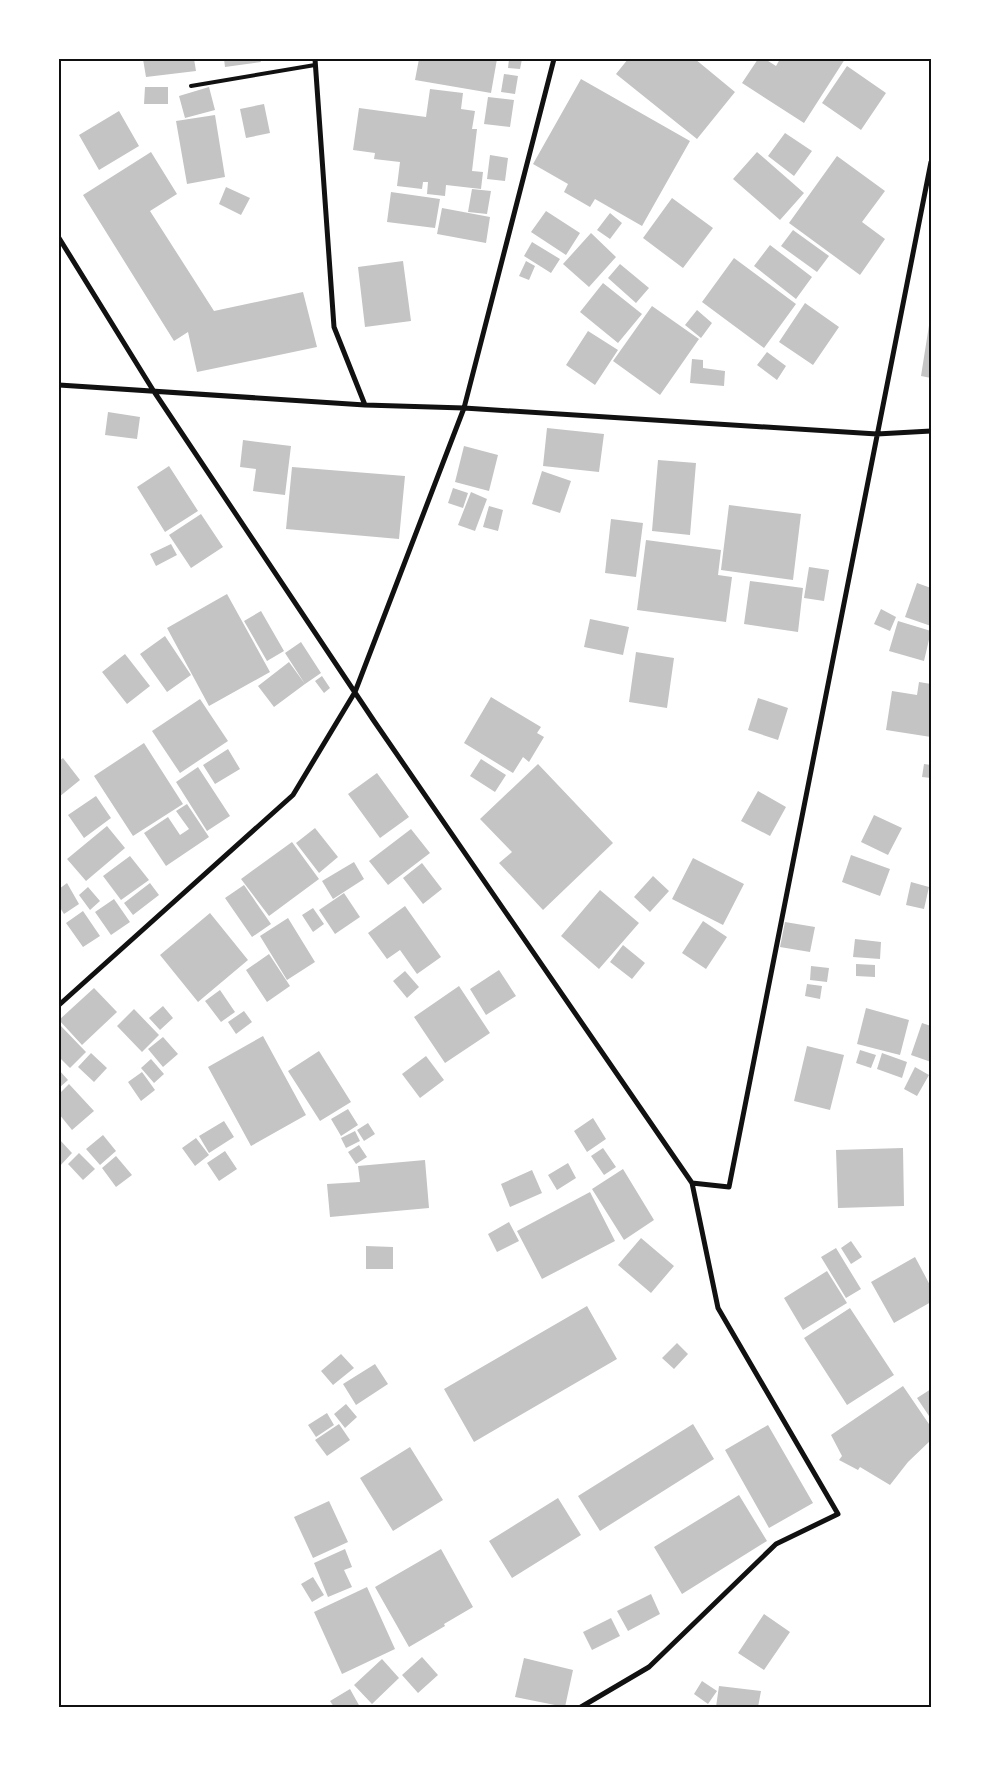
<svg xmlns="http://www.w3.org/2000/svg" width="990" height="1766" font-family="Poppins,sans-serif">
<rect width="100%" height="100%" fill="#fff"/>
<!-- building -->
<path fill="#c4c4c4" d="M143,59H194L196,71L146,77Z
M224,59H260L261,62L225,67Z
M419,59H497L491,93L415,80Z
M509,59H522L520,69L508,68Z
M628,59H695L735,92L697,139L616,74Z
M758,59H765L776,66L780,59H845L804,123L742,83Z
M847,66L886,93L861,130L822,103Z
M504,74L518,76L515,94L501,92Z
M581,79L690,141L642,226L595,199L590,207L564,192L568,184L533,164Z
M145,87H168V104H144Z
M209,87L215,110L185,118L179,96Z
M430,89L463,93L461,109L475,111L472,129H477L472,171L483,172L481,189L446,185L445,196L427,194L428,182H423L422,189L397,186L400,162L374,159L375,153L353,150L359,108L426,117Z
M488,97L514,100L510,127L484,124Z
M264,104L270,133L246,138L240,109Z
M119,111L139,146L99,170L79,135Z
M215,115L225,177L187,184L176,121Z
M785,133L812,151L794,176L768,156Z
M151,152L177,194L150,211L214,311L303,292L317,347L197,372L188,332L174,341L83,195Z
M757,152L804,193L780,220L733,179Z
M490,155L508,158L505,181L487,179Z
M837,156L885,191L862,222L885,239L860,275L789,223Z
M226,187L250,198L241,215L219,204Z
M472,189L491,191L487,214L468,212Z
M391,192L440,199L435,228L387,222Z
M672,198L713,228L683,268L643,238Z
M442,208L490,217L486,243L437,234Z
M546,211L580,233L566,255L531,232Z
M610,213L622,223L610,239L597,230Z
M793,230L829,256L817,272L781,246Z
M591,233L616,257L589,287L563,264Z
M532,242L560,259L551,273L524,256Z
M770,245L812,277L796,299L754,266Z
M734,258L796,304L764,348L702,302Z
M403,261L411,321L365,327L358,267Z
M526,261L535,266L529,280L519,276Z
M620,264L649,288L636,303L608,278Z
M603,283L642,314L618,343L580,312Z
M805,303L839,327L813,365L779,342Z
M652,306L699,339L660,395L613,361Z
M697,310L712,323L701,338L685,325Z
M930,319H931V378L921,376Z
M588,331L618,350L595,385L566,365Z
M767,352L786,366L777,380L757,365Z
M692,359L703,360V368L725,371L724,386L690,383Z
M108,412L140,417L137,439L105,435Z
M547,428L604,434L599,472L543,466Z
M243,440L291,446L285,495L253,491L256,469L240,467Z
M464,446L498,455L489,491L455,482Z
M658,460L696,463L690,535L652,531Z
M169,466L198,511L165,532L137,487Z
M292,467L405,476L399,539L286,529Z
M542,471L571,481L560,513L532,504Z
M453,488L468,493L463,508L448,503Z
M471,492L487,499L475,531L458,525Z
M729,505L801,514L793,580L721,570Z
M489,506L503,510L498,531L483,527Z
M201,514L223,547L191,568L169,535Z
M611,519L643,523L636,577L605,573Z
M646,540L721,550L718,575L732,577L726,622L637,610Z
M171,544L177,555L156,566L150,554Z
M809,567L829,570L824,601L804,598Z
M750,581L803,588L798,632L744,624Z
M917,583L931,588V626L905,617Z
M227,594L270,672L209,706L167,628Z
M881,609L896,617L890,631L874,624Z
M261,611L284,651L267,661L244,621Z
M590,619L629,627L623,655L584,647Z
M898,621L931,631L924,661L889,651Z
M165,636L191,675L167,692L140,654Z
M301,642L321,673L305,684L285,653Z
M636,652L674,658L667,708L629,702Z
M125,654L150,686L127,704L102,672Z
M289,662L305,684L274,707L258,686Z
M322,676L330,688L324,693L315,681Z
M919,682L931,684V737L886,730L892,691L917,695Z
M491,697L541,727L537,733L544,737L529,762L523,757L513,773L464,743Z
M758,698L788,708L778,740L748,730Z
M200,699L228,741L180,773L152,731Z
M144,743L183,804L133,836L94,776Z
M228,749L240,769L215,784L203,765Z
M63,758L80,780L59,797V761Z
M481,759L506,775L495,792L470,776Z
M538,764L613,843L543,910L499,863L512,852L480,819Z
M924,764L931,765V778L922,777Z
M198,767L230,816L207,831L176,782Z
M377,773L409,817L380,838L348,794Z
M758,791L786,807L770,836L741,821Z
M96,796L111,818L84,838L68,815Z
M187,804L209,837L166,866L144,833L168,817L180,835L189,829L176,811Z
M874,815L902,828L888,855L861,842Z
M107,826L125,848L86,881L67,859Z
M315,828L338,857L319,873L296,843Z
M411,829L430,853L388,885L369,861Z
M292,842L319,879L269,916L241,879Z
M851,855L890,869L880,896L842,882Z
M130,856L149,880L121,900L103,876Z
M693,858L744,884L723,925L672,899Z
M354,862L364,879L333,899L322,881Z
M422,863L442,889L423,904L403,878Z
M653,876L669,891L650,912L634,897Z
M911,882L929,887L924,909L906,905Z
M67,883L79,904L64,914L59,906V889Z
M150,883L159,895L133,915L124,903Z
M244,885L271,924L252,937L225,898Z
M88,887L100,901L90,910L79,895Z
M600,890L639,923L599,969L561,936Z
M344,893L360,917L335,934L319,910Z
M114,899L130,922L111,935L95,912Z
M405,906L441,957L417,974L400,950L387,959L368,933Z
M313,908L324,924L313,932L302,915Z
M83,911L100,936L83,947L66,923Z
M210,913L248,960L198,1002L160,955Z
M288,918L315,962L287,980L260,936Z
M703,921L727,937L706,969L682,953Z
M785,922L815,927L810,952L780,947Z
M855,939L881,942L880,959L853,957Z
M623,945L645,963L632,979L610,962Z
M269,954L290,986L267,1002L246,970Z
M856,964L875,965V977L856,976Z
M811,966L829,968L827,982L810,980Z
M499,970L516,996L486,1015L470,989Z
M405,971L419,987L407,998L393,981Z
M807,984L822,986L820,999L805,996Z
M459,986L490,1033L445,1063L414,1017Z
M94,988L117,1012L82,1045L59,1020Z
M220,990L235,1012L221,1022L205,1001Z
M163,1006L173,1018L160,1030L149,1018Z
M866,1008L909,1020L900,1055L857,1044Z
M134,1009L159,1035L142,1052L117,1026Z
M244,1011L252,1022L236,1034L228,1022Z
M922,1023L931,1026V1062L911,1055Z
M59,1024L86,1052L70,1068L59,1057Z
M263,1036L306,1115L251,1146L208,1067Z
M163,1037L178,1054L163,1067L148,1049Z
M807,1046L844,1055L830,1110L794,1101Z
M860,1050L876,1055L871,1068L856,1063Z
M319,1051L351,1102L320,1121L288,1071Z
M91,1053L107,1068L94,1082L78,1067Z
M882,1053L907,1062L902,1078L877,1069Z
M426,1056L444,1080L420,1098L402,1074Z
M151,1059L164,1074L154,1083L141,1068Z
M915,1067L929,1075L917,1096L904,1089Z
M59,1070L68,1080L59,1088Z
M142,1072L155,1090L141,1101L128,1082Z
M69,1084L94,1111L72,1130L59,1114V1094Z
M348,1109L358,1125L341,1136L331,1119Z
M593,1118L606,1139L587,1152L574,1131Z
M224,1121L234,1137L209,1153L199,1136Z
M368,1123L375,1134L364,1141L357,1130Z
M355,1131L360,1141L346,1148L341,1138Z
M103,1135L116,1151L100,1165L86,1149Z
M196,1138L209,1155L195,1166L182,1148Z
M59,1139L72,1153L59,1167Z
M359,1145L367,1157L356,1164L348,1152Z
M603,1148L616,1167L604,1175L591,1156Z
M903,1148L904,1206L838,1208L836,1150Z
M225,1151L237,1169L219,1181L207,1163Z
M79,1153L95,1169L83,1180L68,1164Z
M116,1156L132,1175L116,1187L102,1168Z
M425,1160L429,1208L330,1217L327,1184L360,1182L358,1166Z
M568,1163L576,1178L557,1190L548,1175Z
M623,1169L654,1220L624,1240L592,1189Z
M532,1170L542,1193L510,1207L501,1184Z
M590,1192L615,1241L542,1279L517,1231Z
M509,1222L519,1241L497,1252L488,1234Z
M641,1238L674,1266L651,1293L618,1265Z
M851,1241L862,1257L851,1264L841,1248Z
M366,1246L393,1247V1269H366Z
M836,1248L861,1289L846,1298L821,1257Z
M915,1257L931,1287V1302L894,1323L871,1282Z
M827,1271L847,1303L803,1330L784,1298Z
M587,1306L617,1359L474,1442L444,1389Z
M850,1308L894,1375L847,1405L804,1338Z
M677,1343L688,1354L674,1369L662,1358Z
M341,1354L354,1368L333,1385L321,1371Z
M375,1364L388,1384L356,1405L343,1384Z
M903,1386L931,1427V1440L908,1462L890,1485L860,1467L858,1470L839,1460L842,1456L831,1435Z
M931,1389V1419L917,1398Z
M346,1404L357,1417L345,1428L334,1414Z
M327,1413L334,1425L316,1437L308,1425Z
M339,1424L350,1440L327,1456L315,1440Z
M693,1424L714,1459L600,1531L578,1496Z
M768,1425L813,1503L769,1528L725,1450Z
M410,1447L443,1500L393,1531L360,1478Z
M739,1495L767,1541L682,1594L654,1547Z
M558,1498L581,1535L512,1578L489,1541Z
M329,1501L348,1542L313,1558L294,1517Z
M345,1549L352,1567L344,1570L352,1587L328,1597L314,1563Z
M441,1549L473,1607L444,1624L445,1626L409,1647L375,1587Z
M313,1577L324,1595L312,1602L301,1584Z
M367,1587L395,1649L342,1674L314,1612Z
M651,1594L660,1614L628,1631L617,1611Z
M764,1614L790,1632L764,1670L738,1653Z
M611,1618L620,1636L592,1650L583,1632Z
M422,1657L438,1675L418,1693L402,1675Z
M524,1658L573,1670L565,1707L515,1697Z
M382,1659L399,1678L372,1704L354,1685Z
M702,1681L717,1691L708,1704L694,1694Z
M719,1686L761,1691L758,1707H716Z
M350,1689L360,1707H334L330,1701Z"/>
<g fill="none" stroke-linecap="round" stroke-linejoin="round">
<!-- service -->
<path stroke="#111" stroke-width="4" d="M191,86L315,65"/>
<!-- minor -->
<path stroke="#111" stroke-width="5" d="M315,59L334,327L365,405
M59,238L153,390L374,721L692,1183L729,1187L931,162
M59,385L365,405L464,408L877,434L931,431
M59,1005L293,795L355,692L464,408L554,59
M581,1707L649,1667L776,1544L838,1514L718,1308L692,1183"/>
</g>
<!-- border -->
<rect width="990" height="1766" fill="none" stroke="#ffffff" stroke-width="120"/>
<rect x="60" y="60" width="870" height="1646" fill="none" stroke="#111" stroke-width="2"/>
</svg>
